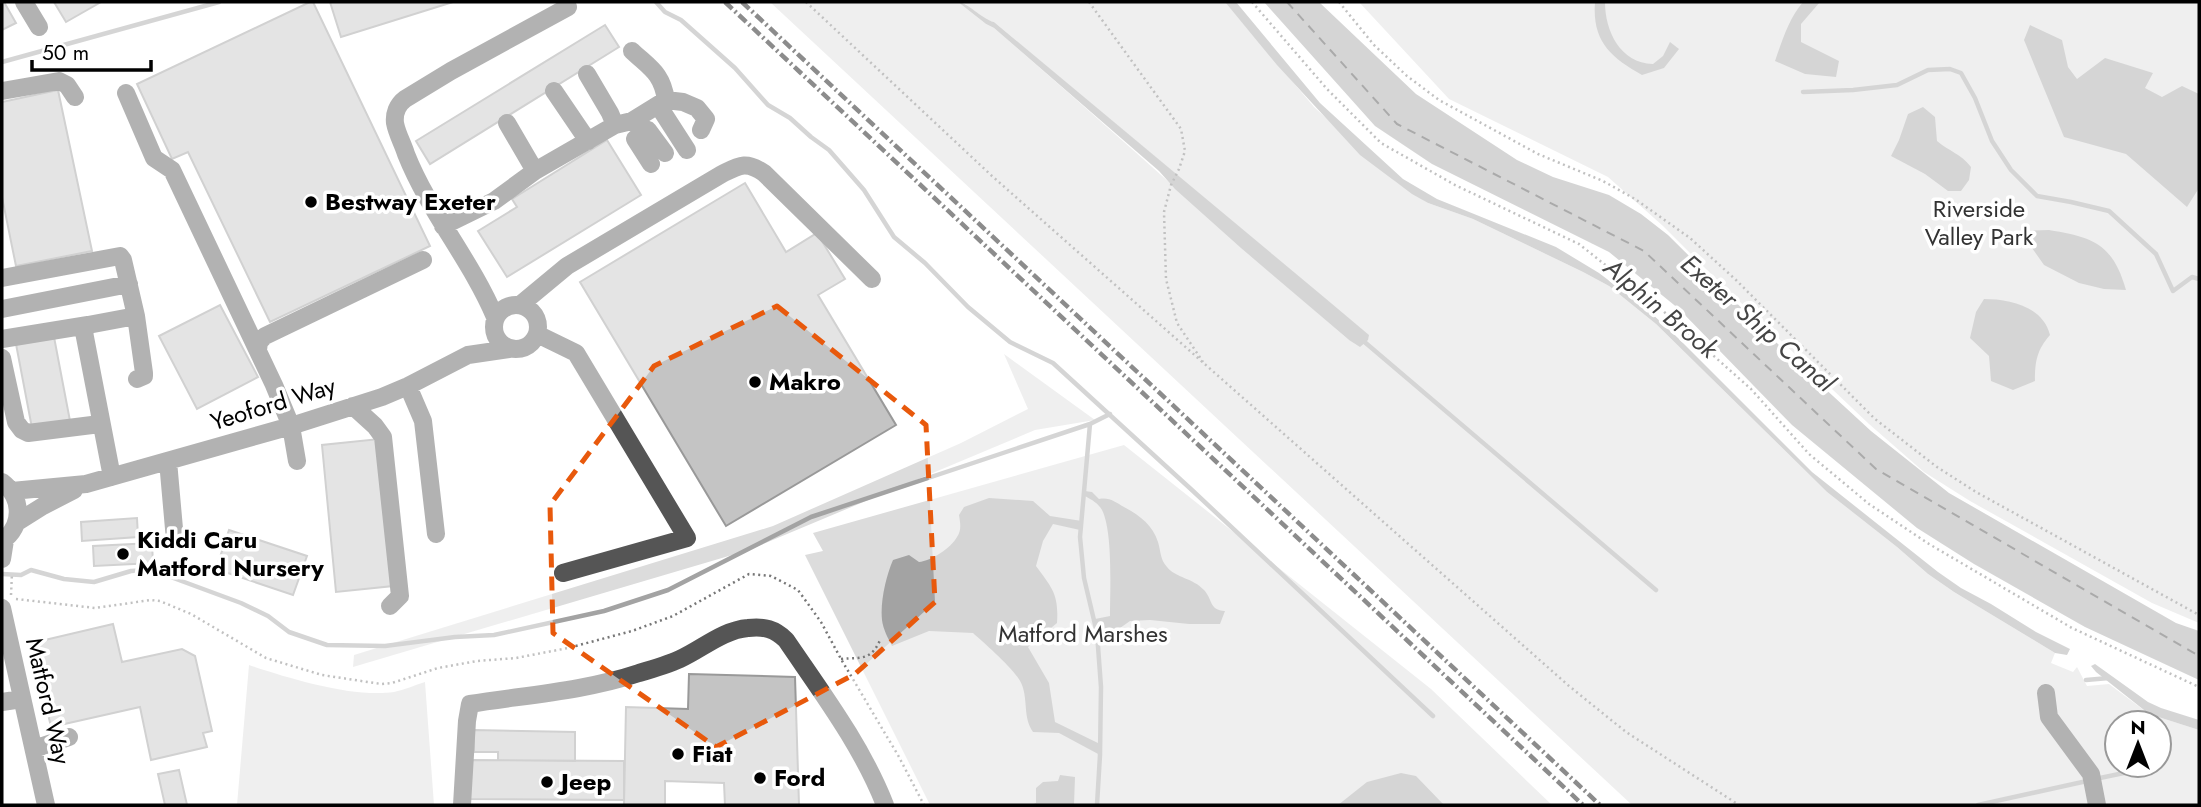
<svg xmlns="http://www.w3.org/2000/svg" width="2201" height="807" font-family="Jost,sans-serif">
<rect width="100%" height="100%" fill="#fff"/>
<!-- green -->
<path fill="#dcdcdc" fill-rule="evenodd" d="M770,2H958L986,24L994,28C1114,131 1229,238 1349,340L1366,333L994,22L984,19L963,2H1225L1314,107L1396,182L1428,203L1473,219L1583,272L1609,286L1656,324L1827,492L1897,547L1928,574L1954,592L2055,653L2051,663L2073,672L2077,667L2087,686L2109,684L2149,714L2199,730V805H1632ZM2117,723H2159V765H2117Z
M1359,2H2199V623L2152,603L1970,501L1924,472L1869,424L1721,284L1663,226L1608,177L1449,99Z
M1004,354L1095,420L1035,430L749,550L353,667L354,655L773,526L961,443L1028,409Z
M1124,445L1431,689L1552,805H930L805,555L823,551L813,533Z
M249,665C288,678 353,698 394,692C404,690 415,685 425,682L434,805H237Z"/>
<!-- water -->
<path fill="#a3a3a3" d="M958,2C969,3 980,18 994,22L1325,298L1369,335L1368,340L1360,347L1349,340L1241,248L1175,189L1159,171L994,28L986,24Z
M1225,2H1236L1320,103L1403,179L1437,199L1556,247L1599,273L1649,311L1678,338L1812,472L1938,572L1961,588L1991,604L2036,632L2070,649L2067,655L2055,653L1954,592L1928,574L1897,547L1827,492L1656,324L1609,286L1583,272L1473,219L1428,203L1412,194L1360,155L1277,65Z
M1264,2H1319L1416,94L1517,160L1553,177L1609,195L1641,214L1668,235L1795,361L1871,431L1949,493L2176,623L2199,631V680L2085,627L1974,564L1917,528L1792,425L1679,309L1609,252L1432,164L1375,126Z
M1595,2H1605C1605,31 1620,63 1653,64L1663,56L1670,42L1679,49L1664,68L1642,75C1610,57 1592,41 1595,2Z
M1803,2H1820L1801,24V42L1839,61L1836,77L1805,74L1775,61C1782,41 1789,18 1803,2Z
M2030,25L2062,40L2068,67L2077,79L2105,58L2153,73L2145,88L2162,97L2182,86L2199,94V188L2187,207L2126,154L2064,137L2024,40Z
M1923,107L1935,117L1937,141C1950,152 1960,153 1971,167L1969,180L1961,191H1948L1925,174L1891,156L1899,140L1908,114Z
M2049,230C2093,237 2113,244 2126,290L2104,289L2079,283L2044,265L2020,231Z
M1984,299C2009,299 2043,306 2050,335C2037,350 2035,361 2035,381L2013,390L1991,381L1989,356L1970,338L1976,312Z
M1085,491L1092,492L1099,499C1110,497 1115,502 1124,507C1139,515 1153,525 1158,542C1161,552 1160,559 1167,567C1176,578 1193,578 1204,590C1213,600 1209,610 1225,611L1220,624H1189L1150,620L1130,621L1113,633H1097L1095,619L1110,616C1110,590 1113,532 1102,510C1098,503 1092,500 1085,496Z
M989,498L1033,501L1050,516L1082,521L1080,530L1053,524L1043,541L1036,566C1052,588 1059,594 1057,623L1028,647L1049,683L1055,722L1100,744V755L1059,733L1033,732C1023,718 1028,701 1022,685C1017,671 985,644 973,633L929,631L892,646C888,638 883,629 882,620C880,602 886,576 893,560L909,555L919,562C931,561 951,548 957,537C962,530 960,522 959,515L964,507Z
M2095,664L2148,702L2161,708L2199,720V730L2149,714L2096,672L2091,666Z
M1401,773L1416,776L1444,805H1338L1367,782Z
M1060,775L1075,777L1074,805H1031L1036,803V788L1043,782L1058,781Z"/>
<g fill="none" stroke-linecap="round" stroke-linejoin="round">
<!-- stream -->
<path stroke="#a3a3a3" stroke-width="4.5" d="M656,2L665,12L681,20L735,68L768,105L790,118L811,137L829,150L864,190L894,237L925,263L968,307L1010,342L1053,363L1193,491L1433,716
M2,62L219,2
M1803,92L1853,90L1897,85L1928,70L1950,69L1961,73L1975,98L1992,141L2011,170L2037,196L2071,202L2109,211L2156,254L2173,291L2192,277L2199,279
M1361,339L1656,590
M2,574L21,575L31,570L64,579L94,582L131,571L146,570L168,576L241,603L268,616L289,632L327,645L385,646L455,637L494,635L604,611L668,590L811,517L1090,424
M2086,680L2109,678
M2095,779L2124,773
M1097,805L1100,755L1101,687L1097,633L1084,578L1080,537L1090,424L1110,414
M1978,805L2087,781"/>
<!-- ferry -->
<path stroke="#444" stroke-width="2" stroke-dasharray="9 7" stroke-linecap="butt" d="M1287,2L1397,124L1644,251L1876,469L2199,656"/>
</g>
<!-- building -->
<path fill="#c4c4c4" stroke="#999" stroke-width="2" d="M2,2H4L16,23L2,30Z
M54,2H101L66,22Z
M310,2H313L430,246L270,322L188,152L172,159L137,84Z
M330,2H453L341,37Z
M605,25L619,47L430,164L416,141Z
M58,90L92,251L16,266L2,197V102Z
M607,140L641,195L507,277L478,231L517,207L512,199Z
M745,183L786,252L817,233L845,279L818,295L896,425L726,526L580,282Z
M220,305L258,377L197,409L159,336Z
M54,337L70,421L32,428L16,344Z
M379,439L393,586L336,592L322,445Z
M137,518L138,537L82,541L81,522Z
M229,530L307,556L293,595L216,569Z
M152,543L153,563L94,566L93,546Z
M113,624L122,662L182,649L195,656L212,731L203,733L207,747L151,760L140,707L51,727L32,643Z
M689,674L795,677L799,805H725L724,783L665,781V805H624L626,707L688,709Z
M474,730L575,732V761L498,760V752H474Z
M470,760L624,761V800L469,799Z
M179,770L187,805H165L158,774Z"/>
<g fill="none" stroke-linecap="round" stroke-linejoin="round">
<!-- path -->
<path stroke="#777" stroke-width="2.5" stroke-dasharray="2 3.5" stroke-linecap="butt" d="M806,2L992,176L1569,686L1626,732L1739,805
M1089,2L1181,129L1185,151L1179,169L1171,185L1164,212L1166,279L1177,323L1203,362
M1252,2L1327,89L1381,143L1455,185L1579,244L1662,310L1751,389L1809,454L1869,504L1929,544L2072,628L2199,687
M1339,2L1374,45L1407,76L1439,100L1538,154L1603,181L1635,199L1690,238L1736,280L1875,419L1937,467L1976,492L2199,615
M11,595L12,573
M16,599L95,608L151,600L160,601L191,614L266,658L322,675L381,684L392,683L438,668L477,661L516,658L568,648L632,631L673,616L749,574L771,576L798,590L821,622L841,659L899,757L924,805
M841,659C863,657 871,661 881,638"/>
<!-- minor -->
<path stroke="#555" stroke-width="18" d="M24,2L39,27
M632,51C650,68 662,73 666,100
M587,74L610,113L615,125
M2,91L59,81L67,85L75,97
M554,91L588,141
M126,93L154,158L172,170L274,385L291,426L297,461
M658,105L687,150
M507,123L535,171
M651,164L635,139L648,130L665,153
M443,226L494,201L535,171L615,125L632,121L666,100L683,102L697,108L706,119L701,130
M2,278L120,256L123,260L136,316L144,373V376L137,379
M494 327a22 22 0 1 1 44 0a22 22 0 1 1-44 0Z
M520,305L567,266L722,174C740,165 746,161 764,173L872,279
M2,309L129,284
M495,317C471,260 429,212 406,154C403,144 397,134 395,123C394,114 397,105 405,99L451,71L568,7
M537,334L576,353L687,538L563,573
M2,339L88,325
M258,350L259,342L265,336L423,260
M2,358L16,422L22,430L28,433L100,424
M408,386L423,421L436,534
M353,406L375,426L383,437L400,596L390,606
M168,461L175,540
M112,477L84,332L88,325L136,316
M2,482C23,498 23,526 2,541
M12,491L86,484L291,426L382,397L408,386L468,355L509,349
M16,523L43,506L74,490
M2,559L5,540
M2,608L46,805
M2046,693L2049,717L2091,774L2097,805
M2,702L22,699
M34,749L69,737
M462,805L467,721L470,704C526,695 585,691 639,673C653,669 667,665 680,659C702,649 723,630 748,628C764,626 775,629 786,640C822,693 862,746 885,805"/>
<!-- rail -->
<path stroke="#000" stroke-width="4.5" stroke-dasharray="10 3.5 2 3.5" stroke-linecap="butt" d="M725,2L1583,805
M742,2L1600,805"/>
</g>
<!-- marked area -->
<path d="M0 0H2201V807H0ZM777,306L926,425L935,602L855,674L716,747L553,633L550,505L654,366Z" fill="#fff" fill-opacity=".55" fill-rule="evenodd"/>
<path fill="none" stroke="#e8590c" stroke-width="5" stroke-dasharray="14 9" stroke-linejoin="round" d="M777,306L926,425L935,602L855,674L716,747L553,633L550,505L654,366Z"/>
<!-- markers -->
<g fill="#000" stroke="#fff" stroke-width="2.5">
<circle cx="311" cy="202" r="7"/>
<circle cx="755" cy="382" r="7"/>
<circle cx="123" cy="554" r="7"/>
<circle cx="678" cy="754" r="7"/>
<circle cx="760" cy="778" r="7"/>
<circle cx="547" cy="782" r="7"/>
</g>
<g text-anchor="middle" stroke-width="7" stroke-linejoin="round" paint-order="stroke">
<!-- poi labels -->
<g font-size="24" font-weight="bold" fill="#000" stroke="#fff" text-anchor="start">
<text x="325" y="210">Bestway Exeter</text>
<text x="769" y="390">Makro</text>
<text x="137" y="548">Kiddi Caru<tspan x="137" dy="28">Matford Nursery</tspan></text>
<text x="692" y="762">Fiat</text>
<text x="774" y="786">Ford</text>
<text x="561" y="790">Jeep</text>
</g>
<!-- park labels -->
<g font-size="24" fill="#333" stroke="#fff">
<text x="1979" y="217">Riverside<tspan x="1979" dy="28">Valley Park</tspan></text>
<text x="1083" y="642">Matford Marshes</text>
</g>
<!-- street labels -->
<g font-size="24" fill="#000" stroke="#fff">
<text transform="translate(273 404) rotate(-17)" y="8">Yeoford Way</text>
<text transform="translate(48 701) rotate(77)" y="8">Matford Way</text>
</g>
<!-- water labels -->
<g font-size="26" font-style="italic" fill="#444" stroke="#fff">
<text transform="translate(1661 308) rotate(40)" y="9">Alphin Brook</text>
<text transform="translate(1758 323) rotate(41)" y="9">Exeter Ship Canal</text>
</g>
</g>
<!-- border -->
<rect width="2201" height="807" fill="none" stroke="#000000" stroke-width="7"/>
<!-- north arrow -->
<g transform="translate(2138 744)"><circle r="33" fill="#ffffff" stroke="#999999" stroke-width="2"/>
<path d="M0-5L12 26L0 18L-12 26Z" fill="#000000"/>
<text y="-10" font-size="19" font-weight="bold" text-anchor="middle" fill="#000000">N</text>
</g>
<!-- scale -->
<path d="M32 60v10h119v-10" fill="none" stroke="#000000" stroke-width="3.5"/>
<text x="42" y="60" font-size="21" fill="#000000" stroke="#ffffff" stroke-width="5" paint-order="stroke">50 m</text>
</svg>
